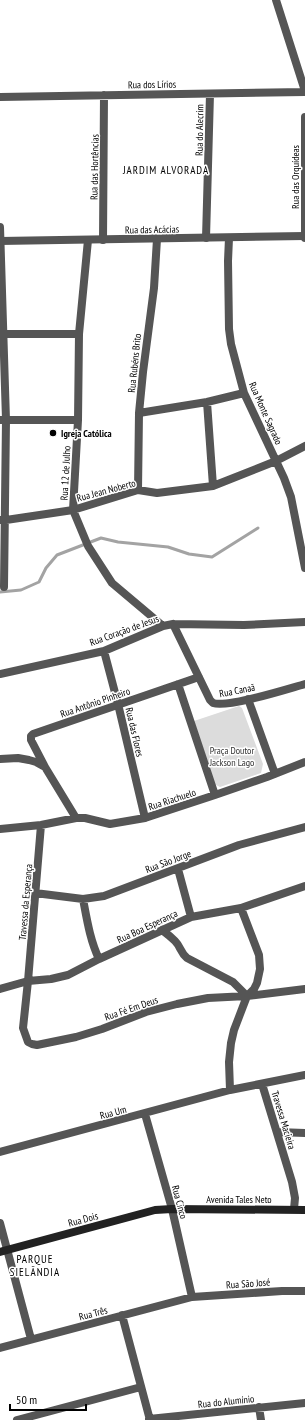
<svg xmlns="http://www.w3.org/2000/svg" width="305" height="1420" font-family="'PT Sans Narrow',sans-serif">
<rect width="100%" height="100%" fill="#fff"/>
<!-- green -->
<path fill="#dcdcdc" d="M239,706L242,708L263,764L261,773L220,787L214,784L194,721Z"/>
<g fill="none" stroke-linecap="round" stroke-linejoin="round">
<!-- stream -->
<path stroke="#a3a3a3" stroke-width="3" d="M0,592L21,590L39,582L46,568L57,555L101,538L118,542L168,547L189,554L212,557L258,528"/>
<!-- minor -->
<path stroke="#555" stroke-width="8" d="M276,0L305,91
M0,97L305,92
M305,117V238
M0,227L6,420L4,587
M206,238L210,94
M229,238L228,261L229,329L231,344L244,393L284,478L291,497L305,568
M88,240L79,334L78,420L73,510L88,546L112,583L163,626
M103,240L104,95
M0,334H79
M207,402L213,486
M139,413L207,402L244,393
M0,420H78
M138,490L139,413L143,372L154,288L157,239
M0,520H6L73,510L138,490L157,493L213,486L276,461L305,446
M173,624L210,700L213,703C228,708 287,689 305,684
M104,651L118,704L145,818
M0,674L104,651L163,626L173,624L244,625L305,622
M178,684L215,795
M248,699L275,774
M0,759L18,758L29,760L36,762L45,767L76,818
M45,767L31,740V736L33,734L199,677
M41,825L28,981L23,1028L28,1042L32,1044L37,1045L76,1037L102,1029L146,1012L177,1004L208,998L247,996L305,989
M0,829L41,825L76,818H85L110,824L145,818L215,795L267,777L305,762
M178,869L191,917
M35,893L83,899L104,896L239,845L305,827
M83,899C87,920 90,940 99,959
M162,930C166,933 171,937 175,941C181,947 180,952 187,958L233,982L247,996
M0,989L28,981L51,979L68,975L99,959L191,917L241,908L305,886
M262,1084L292,1182L295,1198L294,1209
M230,1090L229,1062L231,1043L234,1030L247,996L254,989L257,983L260,969L259,955L241,908
M145,1114L172,1209L192,1297
M277,1132L305,1133
M0,1152L230,1090L305,1075
M0,1223L31,1339
M122,1315L150,1420
M0,1348L192,1297L282,1291H305
M259,1407L261,1420
M149,1419L305,1403
M17,1420L141,1387"/>
<!-- tertiary -->
<path stroke="#555" stroke-width="8" d="M0,241L305,236"/>
<!-- secondary -->
<path stroke="#222" stroke-width="8" d="M0,1252L155,1210L172,1209L305,1210"/>
</g>
<!-- markers -->
<circle fill="#000" stroke="#fff" stroke-width="1.5" cx="53" cy="433" r="4"/>
<g text-anchor="middle" stroke-width="3" stroke-linejoin="round" paint-order="stroke">
<!-- street labels -->
<g font-size="10" fill="#000" stroke="#fff">
<text transform="translate(152 84) rotate(-1)" y="4">Rua dos Lírios</text>
<text transform="translate(199 130) rotate(-89)" y="4">Rua do Alecrim</text>
<text transform="translate(94 167) rotate(-89)" y="4">Rua das Hortências</text>
<text transform="translate(295 177) rotate(-90)" y="4">Rua das Orquídeas</text>
<text transform="translate(152 229) rotate(-1)" y="4">Rua das Acácias</text>
<text transform="translate(134 363) rotate(-84)" y="4">Rua Rubéns Brito</text>
<text transform="translate(266 413) rotate(66)" y="4">Rua Monte Sagrado</text>
<text transform="translate(65 473) rotate(-87)" y="4">Rua 12 de Julho</text>
<text transform="translate(106 490) rotate(-15)" y="4">Rua Jean Noberto</text>
<text transform="translate(124 630) rotate(-20)" y="4">Rua Coração de Jesus</text>
<text transform="translate(237 690) rotate(-11)" y="4">Rua Canaã</text>
<text transform="translate(95 702) rotate(-19)" y="4">Rua Antônio Pinheiro</text>
<text transform="translate(135 732) rotate(77)" y="4">Rua das Flores</text>
<text transform="translate(172 799) rotate(-18)" y="4">Rua Riachuelo</text>
<text transform="translate(168 861) rotate(-21)" y="4">Rua São Jorge</text>
<text transform="translate(25 902) rotate(-85)" y="4">Travessa da Esperança</text>
<text transform="translate(147 926) rotate(-25)" y="4">Rua Boa Esperança</text>
<text transform="translate(131 1008) rotate(-19)" y="4">Rua Fé Em Deus</text>
<text transform="translate(113 1112) rotate(-15)" y="4">Rua Um</text>
<text transform="translate(284 1120) rotate(73)" y="4">Travessa Macieira</text>
<text x="239" y="1203">Avenida Tales Neto</text>
<text transform="translate(180 1202) rotate(75)" y="4">Rua Cinco</text>
<text transform="translate(83 1219) rotate(-15)" y="4">Rua Dois</text>
<text transform="translate(248 1283) rotate(-4)" y="4">Rua São José</text>
<text transform="translate(93 1313) rotate(-15)" y="4">Rua Três</text>
<text transform="translate(226 1401) rotate(-6)" y="4">Rua do Alumínio</text>
</g>
<!-- poi labels -->
<g font-size="10" font-weight="bold" fill="#000" stroke="#fff" text-anchor="start">
<text x="61" y="437">Igreja Católica</text>
</g>
<!-- park labels -->
<g font-size="10" fill="#333" stroke="#fff">
<text x="232" y="754">Praça Doutor<tspan x="232" dy="12">Jackson Lago</tspan></text>
</g>
<!-- neighbourhood labels -->
<g font-size="11" letter-spacing="1" fill="#000" stroke="#fff">
<text x="166" y="174">JARDIM ALVORADA</text>
<text x="35" y="1263">PARQUE<tspan x="35" dy="13">SIELÂNDIA</tspan></text>
</g>
</g>
<!-- scale -->
<path d="M10 1404v6h76v-6" fill="none" stroke="#000000" stroke-width="2"/>
<text x="16" y="1404" font-size="12" fill="#000000" stroke="#ffffff" stroke-width="3" paint-order="stroke">50 m</text>
</svg>
